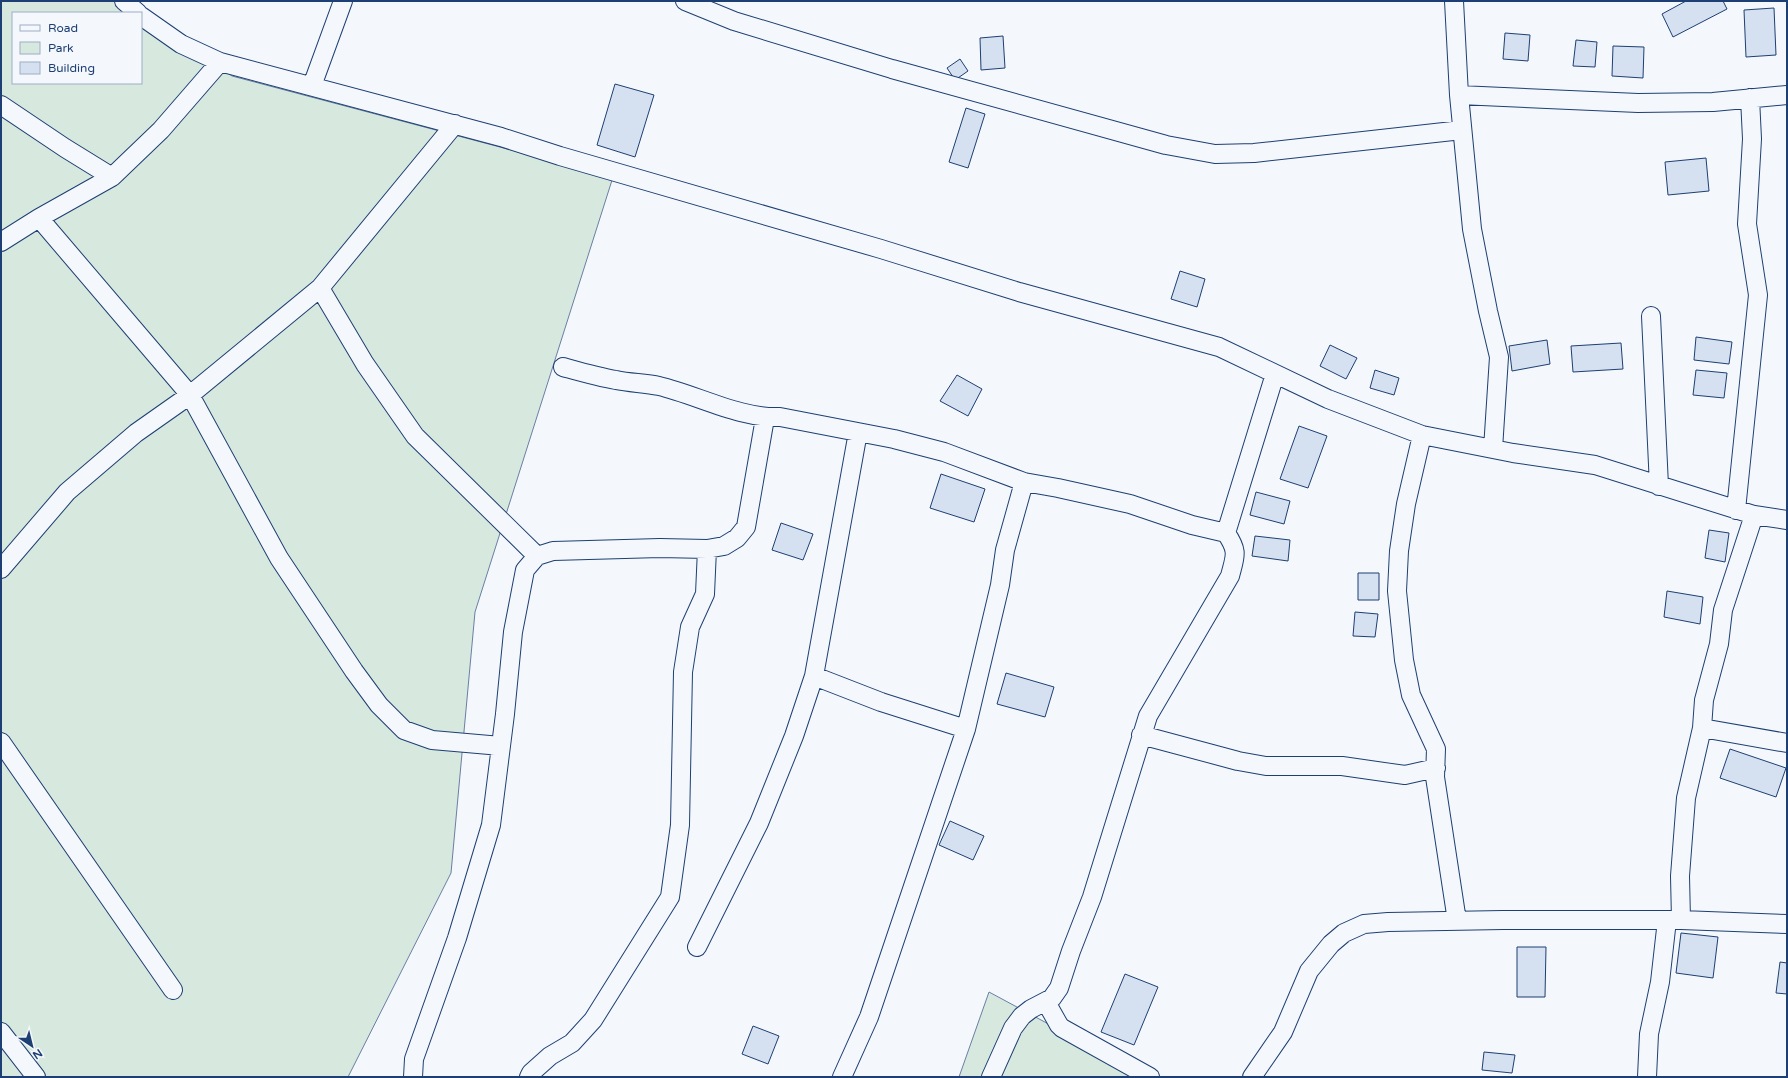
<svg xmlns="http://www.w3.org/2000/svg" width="1788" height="1078" font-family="'Varela Round',sans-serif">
<rect width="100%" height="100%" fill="#f4f7fb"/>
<!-- green -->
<path fill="#d7e8df" stroke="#687fa3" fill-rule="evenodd" d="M1,1H127L232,76L613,177L475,612L451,873L348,1077H1ZM13,13H141V83H13Z
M989,992L1147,1077H959Z"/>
<!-- building -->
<path fill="#d5e0f0" stroke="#1d3f73" d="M1686,1H1723L1727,9L1673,37L1662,14Z
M1774,8L1776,55L1746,57L1744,10Z
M1505,33L1530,35L1528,61L1503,59Z
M1003,36L1005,68L981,70L980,38Z
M1576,40L1597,42L1595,67L1573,66Z
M1613,46L1644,47L1643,78L1612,76Z
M960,59L968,71L955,80L947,68Z
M615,84L654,95L635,157L597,145Z
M966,108L985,114L968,168L949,162Z
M1706,158L1709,191L1668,195L1665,162Z
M1180,271L1205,279L1197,307L1171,299Z
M1696,337L1732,342L1729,364L1694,360Z
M1547,340L1550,364L1512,371L1509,346Z
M1621,343L1623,369L1573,372L1571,346Z
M1330,345L1357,358L1346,379L1320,366Z
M1375,370L1399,378L1394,395L1370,388Z
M1696,370L1727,373L1724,398L1693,395Z
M957,375L982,389L968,416L940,401Z
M1299,426L1327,436L1308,488L1280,479Z
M941,474L985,489L974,522L930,508Z
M1256,492L1290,501L1284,524L1250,515Z
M781,523L813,534L803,560L772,550Z
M1709,530L1729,533L1725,562L1705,558Z
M1255,536L1290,540L1288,561L1252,556Z
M1358,573H1379V600H1358Z
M1667,591L1703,597L1700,624L1664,617Z
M1355,612L1378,614L1375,637L1353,636Z
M1006,673L1054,687L1045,717L997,704Z
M1730,749L1786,768L1776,797L1720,778Z
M950,821L984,836L973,860L939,845Z
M1681,933L1718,937L1713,978L1676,973Z
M1517,947H1546L1545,997H1517Z
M1780,962L1787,963V994L1776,993Z
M1125,974L1158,987L1134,1045L1101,1032Z
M753,1026L779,1036L768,1064L742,1054Z
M1484,1052L1515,1055L1512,1073L1482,1070Z"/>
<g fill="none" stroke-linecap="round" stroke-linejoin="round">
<!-- minor casing -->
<g stroke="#1d3f73" stroke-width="20">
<path id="minor" d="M124,1L138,13
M685,1L734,21L892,69L1166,145L1215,154L1254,153L1462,130
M1454,1L1459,95L1472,229L1488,311L1499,357L1493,449
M141,16L181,44L220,62L501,137L560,156L881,249L1019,292L1219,347L1328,399L1422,435L1513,453L1595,465L1754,515L1787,520
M312,86L343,1
M1459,95L1638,103L1713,102L1787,95
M1,105L65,148L112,177
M39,218L112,177L161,130L220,62
M1,242L39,218L190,395L279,558L354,671L379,705L404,730L432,740L501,746
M320,288L365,364L415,436L537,556
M1651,316L1659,486
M563,367C581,372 598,377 616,380C630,383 645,383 659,386C697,395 741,419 780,417L894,439L944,452L1024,482
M1422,435L1406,504L1399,551L1397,591L1404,660L1411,695L1436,749L1435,777L1457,921
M1736,510L1758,295L1747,224L1752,139L1750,98
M1,569L67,492L136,433L190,395L320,288L455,124
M814,676L881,702L966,729
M1702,728L1787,743
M1141,735L1238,761L1266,766H1342L1405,775L1436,768
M1,742L173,990
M1681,920L1680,876L1686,798L1702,728L1704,700L1719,644L1723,610L1754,515
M697,947L759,823L794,736L814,676L858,432
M1046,1002L1059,1025L1062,1028L1150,1077
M1,1032L36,1077
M413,1077L414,1059L457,938L491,825L505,714L513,632L525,570L537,556L553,551L660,548L707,549L724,546L737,538L746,527L765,418
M529,1077L531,1073L550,1056L572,1043L593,1020L670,897L680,825L683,672L690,627L705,594L707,549
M842,1077L869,1017L966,729L1000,585L1005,550L1024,482L1058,488L1130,504L1192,525L1226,533
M991,1077L1013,1028L1022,1016L1031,1009L1052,998L1059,988L1071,951L1092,897L1148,716L1230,576C1235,556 1239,552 1226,533L1275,374
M1252,1077L1283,1032L1309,971L1331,944L1344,933L1364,924L1388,922L1503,920H1681L1787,924
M1647,1077L1649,1034L1660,982L1667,920"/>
</g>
<!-- minor -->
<use href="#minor" stroke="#f4f7fb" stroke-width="18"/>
</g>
<!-- border -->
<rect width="1788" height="1078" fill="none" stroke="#1d3f73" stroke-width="4"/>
<!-- legend -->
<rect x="12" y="12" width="130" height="72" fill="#f4f7fb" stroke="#9eadc5"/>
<rect x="20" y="25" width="20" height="6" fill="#f4f7fb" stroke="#9eadc5"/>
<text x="48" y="32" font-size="12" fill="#1d3f73">Road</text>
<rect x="20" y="42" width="20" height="12" fill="#d7e8df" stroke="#9eadc5"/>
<text x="48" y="52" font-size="12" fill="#1d3f73">Park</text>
<rect x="20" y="62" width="20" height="12" fill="#d5e0f0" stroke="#9eadc5"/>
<text x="48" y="72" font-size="12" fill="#1d3f73">Building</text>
<!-- north arrow -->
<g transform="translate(32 1046) rotate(145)" stroke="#f4f7fb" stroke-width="3" paint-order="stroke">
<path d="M0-3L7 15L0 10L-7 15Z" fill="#1d3f73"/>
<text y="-6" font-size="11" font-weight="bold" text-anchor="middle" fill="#1d3f73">N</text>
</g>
</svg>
